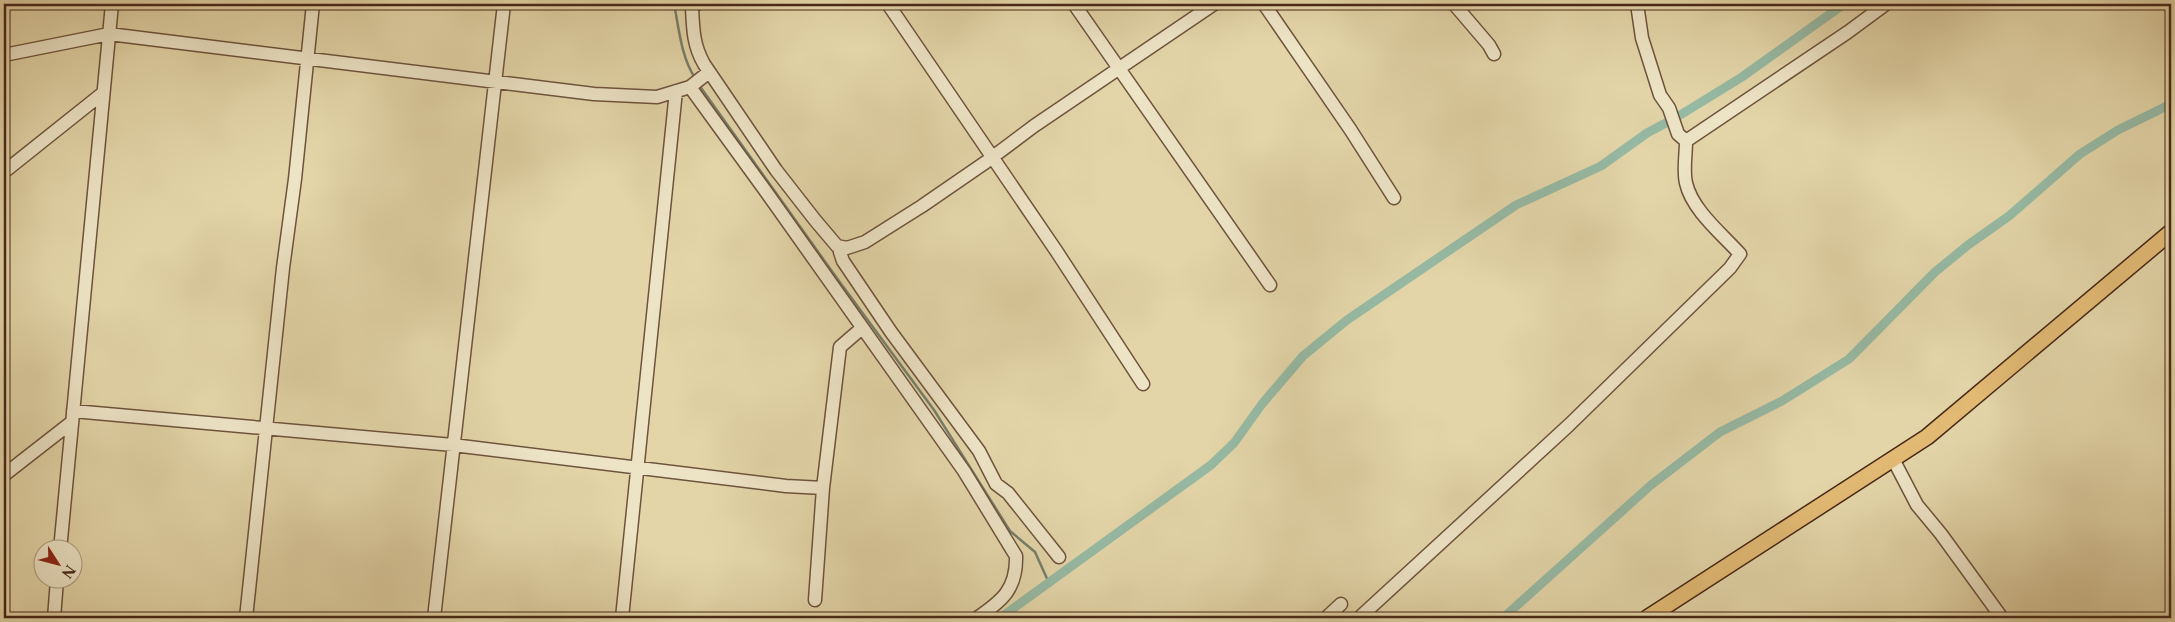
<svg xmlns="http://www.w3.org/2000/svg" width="2175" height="622" font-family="'Libre Caslon Text',serif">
<rect width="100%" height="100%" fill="#e3d5a8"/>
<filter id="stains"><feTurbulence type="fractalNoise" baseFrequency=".004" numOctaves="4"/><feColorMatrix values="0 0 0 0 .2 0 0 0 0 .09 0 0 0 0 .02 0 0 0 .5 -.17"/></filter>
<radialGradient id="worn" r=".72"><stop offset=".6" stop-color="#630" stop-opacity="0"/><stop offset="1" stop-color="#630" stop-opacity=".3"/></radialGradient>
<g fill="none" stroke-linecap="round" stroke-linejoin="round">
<!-- stream -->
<path stroke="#767f6c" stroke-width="2.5" d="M674,4C679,28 681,57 695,78
M699,85L836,277L934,410L1010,531L1035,552L1049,583"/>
<!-- canal -->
<path stroke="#96b9a3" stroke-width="9" d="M1000,618L1211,465L1234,443L1262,404L1303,356L1347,320L1516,205L1601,166L1647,133L1677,117L1742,77L1844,4
M1503,618L1651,485L1720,432L1782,401L1849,359L1935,272L1968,245L2009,216L2080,154L2118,130L2171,104"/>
<!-- minor casing -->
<g stroke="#6e533d" stroke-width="15">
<path id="minor" d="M697,4L692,7C693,28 693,45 704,64L776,170L815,220L837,246L847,248L865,242L922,206L986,162L1034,126L1214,4
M888,4L1057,252L1143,384
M1074,4L1270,285
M1264,4L1350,129L1394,198
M1454,4L1489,45L1494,54
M4,55L109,34L594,94L657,97L690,87L709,72
M690,87L767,193L964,471L1016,556C1017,589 1002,601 977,618
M1686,141L1848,32L1886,4
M4,172L103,93
M842,247L840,252L843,261L891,332L979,451L996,484L1008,493L1059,557
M73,411L453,445L786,486L823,488L815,600
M1893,459L1917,505L1941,534L2002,618
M4,475L72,422
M823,488L840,347L862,328
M60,550L112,4
M54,618L57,580
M246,618L283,268L295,179L313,4
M434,618L504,4
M622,618L676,91
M1326,618L1341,604
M1359,618L1569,425L1730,268L1740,254C1722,234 1692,210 1686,183C1683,170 1686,155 1686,141L1678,134L1669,108L1660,95L1642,38L1637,4"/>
</g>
<!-- major casing -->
<g stroke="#472819" stroke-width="18">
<path id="major" d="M1647,618L1927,437L2171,232"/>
</g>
<!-- minor -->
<use href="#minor" stroke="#ede4c6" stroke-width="12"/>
<!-- major -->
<use href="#major" stroke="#e2ba74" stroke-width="15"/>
</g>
<!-- margin -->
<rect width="2175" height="622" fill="none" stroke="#e3d5a8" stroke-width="20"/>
<rect x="5" y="5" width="2165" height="612" fill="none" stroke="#472819" stroke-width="2.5"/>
<rect x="10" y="10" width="2155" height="602" fill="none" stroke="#472819"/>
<!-- north arrow -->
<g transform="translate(58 564) rotate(126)"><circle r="24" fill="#ede4c6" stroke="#ab9981"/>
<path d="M0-4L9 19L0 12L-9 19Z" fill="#8f2418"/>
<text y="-8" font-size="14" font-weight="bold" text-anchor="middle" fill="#472819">N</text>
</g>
<rect width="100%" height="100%" filter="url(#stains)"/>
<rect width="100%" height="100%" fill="url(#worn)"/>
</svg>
